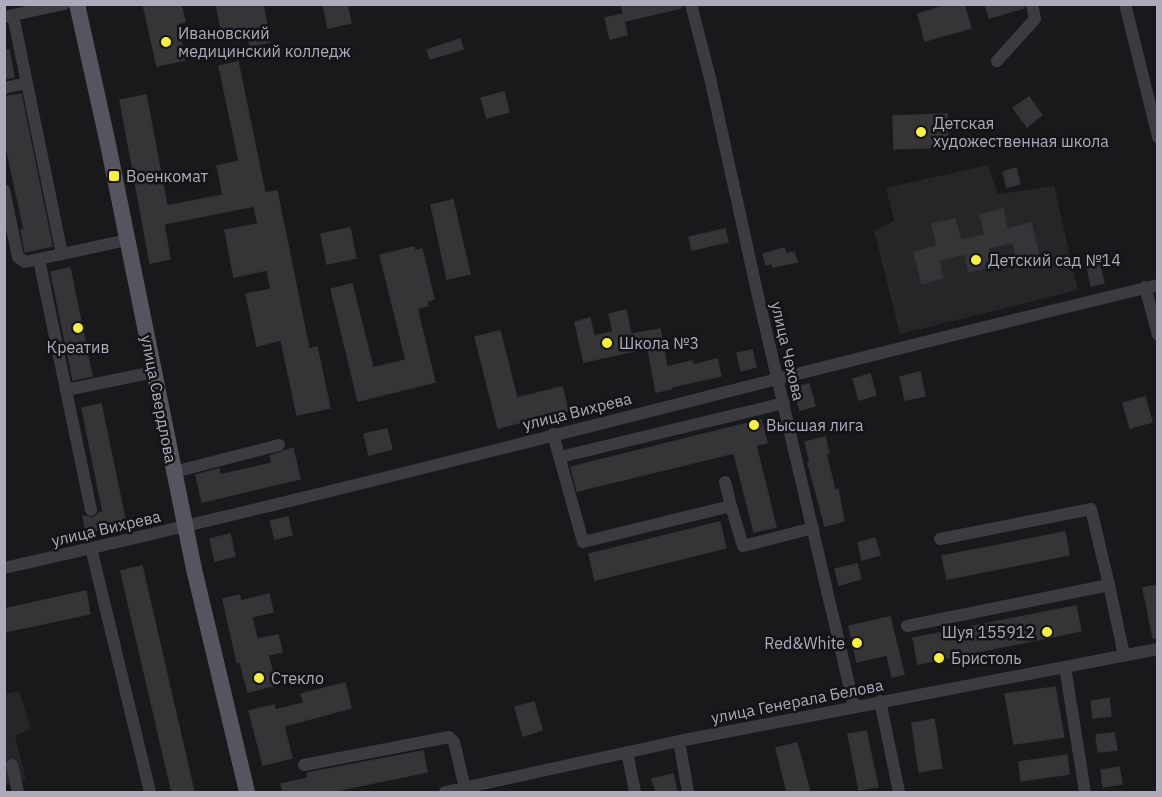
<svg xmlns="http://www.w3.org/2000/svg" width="1162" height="797" font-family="'IBM Plex Sans',sans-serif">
<rect width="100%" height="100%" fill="#19191b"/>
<!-- built -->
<path fill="#262528" d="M988,165L998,194L1054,186L1078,290L900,334L874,231L894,221L886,188Z
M19,691L31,729L15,736L26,780L5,785L4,694Z"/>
<!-- building -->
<path fill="#353437" stroke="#343337" stroke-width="1.5" d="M143,4H181L185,22L177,24L185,60L157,66Z
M216,4H263L270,42L250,46L247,29L222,34Z
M323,4H347L351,23L328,28Z
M621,4H681V8L625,21Z
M950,4H964L971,28L925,41L918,14Z
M985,4H1024V8L989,18Z
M623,14L627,35L610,39L605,18Z
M460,39L463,49L430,59L427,50Z
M4,50H9L14,77L4,79Z
M238,62L265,193L277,191L309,349L317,347L330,408L297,415L281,340L257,346L246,294L271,289L267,270L234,277L225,230L258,224L254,206L164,224L170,259L150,263L120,100L146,95L167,206L223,195L217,166L239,161L219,66Z
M504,92L509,112L487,118L481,98Z
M21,94L52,246L25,252L21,230L24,229L4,137V97Z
M1029,97L1042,115L1027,127L1013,108Z
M947,114L948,147L894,149L893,116Z
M1016,168L1020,184L1007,187L1003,172Z
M453,200L470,274L447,279L431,205Z
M1003,209L1007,229L1031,223L1039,255L1017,260L1013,242L988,248L992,266L969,272L965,254L939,260L943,278L922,284L914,252L937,246L932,224L955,219L961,240L985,235L980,215Z
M350,228L356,258L327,264L321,234Z
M725,229L728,242L692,250L689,237Z
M414,247L415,251L422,249L434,299L427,301L428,306L417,308L435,382L358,401L331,289L352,284L373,368L406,360L380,255Z
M784,248L786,254L794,252L797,262L773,267L772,263L766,265L763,254Z
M1097,253L1104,283L1091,286L1085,255Z
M70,268L92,376L73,380L51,272Z
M626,310L631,334L660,329L667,367L692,361L693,365L717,359L721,376L671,387V389L656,392L648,348L584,362L575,322L590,318L594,336L613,332L609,314Z
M500,331L517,398L562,387L568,411L498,428L475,337Z
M752,350L756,367L741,371L737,353Z
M920,372L925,396L905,400L900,377Z
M870,374L876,395L859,400L853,379Z
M809,384L815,406L800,410L794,388Z
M1145,397L1152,422L1130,428L1123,403Z
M101,404L126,524L86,533L83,516L93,518L99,513L103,512L82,408Z
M761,420L767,443L756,445L776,527L754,532L734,453L577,491L571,467Z
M387,429L392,449L369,455L364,434Z
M825,437L829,453L826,454L835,490L838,489L844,521L825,526L808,463H810L805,442Z
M293,448L300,479L202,502L196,475L219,469L220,475L272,463L270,456Z
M288,517L292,535L275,539L270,521Z
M720,522L726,548L595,580L589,554Z
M1065,532L1069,555L947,579L942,556Z
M230,534L235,556L215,561L210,539Z
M875,538L880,555L862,560L858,543Z
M857,564L861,579L839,585L835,569Z
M142,566L194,792H172L129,607L121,571Z
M1158,585V638H1153L1143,588Z
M86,591L90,614L4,632V609Z
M269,594L273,612L252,617L257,639L278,635L282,652L268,655L276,685L248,692L240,662H237L223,599L239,595L241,601Z
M1076,606L1081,631L918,664L913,638Z
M890,617L904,674L892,677L887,655L857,662L849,626Z
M345,683L351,708L284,726L292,758L263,765L249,711L274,705L275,710L304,703L301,694Z
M1055,687L1064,737L1014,744L1005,694Z
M1109,698L1111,716L1093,718L1091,701Z
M534,702L542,730L523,736L515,707Z
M934,719L942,768L919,772L912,723Z
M866,731L878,787L859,790L848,734Z
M1114,733L1117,750L1098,752L1096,735Z
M797,743L810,792H787L776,748Z
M423,751L427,772L330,792H283L281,784L308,778L307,773Z
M1067,755L1069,774L1021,781L1019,762Z
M1119,767L1122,784L1103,787L1101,770Z
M673,774L677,792H656L652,779Z"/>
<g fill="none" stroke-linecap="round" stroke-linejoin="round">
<!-- minor -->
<path stroke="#3c3b42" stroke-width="12" d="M691,4L710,78L758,296L854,706
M1125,4L1158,137
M13,15L62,254
M4,17L64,4
M997,61L1035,19L1032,4
M4,88L27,83
M4,190L18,257L25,262L39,259
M1145,287L1158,335
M66,390L39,259L127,240
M553,434L583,542L731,506L743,546L813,528
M560,457L784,403
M174,472L279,445
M725,482L731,506
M91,510L66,390L154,372
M940,539L1091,509L1109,585
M91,548L150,792
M4,568C391,481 773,377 1158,285
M907,626L1109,585L1124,655
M1065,667L1085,792
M880,701L899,792
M679,741L688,792
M627,752L635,792
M12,765L18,792
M304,765L449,737L454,742L465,788
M445,792L679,741L1158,649"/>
<!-- major -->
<path stroke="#56555f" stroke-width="16" d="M77,4L108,144L194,569L247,792"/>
</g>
<!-- markers -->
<g fill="#f9f233" stroke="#141416" stroke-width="2">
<circle cx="166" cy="42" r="6"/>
<circle cx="921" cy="132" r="6"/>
<rect x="108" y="170" width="12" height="12" rx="3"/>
<circle cx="976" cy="260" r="6"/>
<circle cx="78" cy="328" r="6"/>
<circle cx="607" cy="343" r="6"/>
<circle cx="754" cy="425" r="6"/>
<circle cx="1047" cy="632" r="6"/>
<circle cx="857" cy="643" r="6"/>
<circle cx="939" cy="658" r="6"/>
<circle cx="259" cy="678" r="6"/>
</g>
<g text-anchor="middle" stroke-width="5" stroke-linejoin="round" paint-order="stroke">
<!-- poi labels -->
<g font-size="16" fill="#ababbb" stroke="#141416" text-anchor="start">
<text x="178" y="39">Ивановский<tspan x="178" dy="18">медицинский колледж</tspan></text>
<text x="933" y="129">Детская<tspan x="933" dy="18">художественная школа</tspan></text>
<text x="126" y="182">Военкомат</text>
<text x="988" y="266">Детский сад №14</text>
<text x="619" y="349">Школа №3</text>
<text x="78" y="353" text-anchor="middle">Креатив</text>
<text x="766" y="431">Высшая лига</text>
<text x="1035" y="638" text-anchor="end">Шуя 155912</text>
<text x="845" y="649" text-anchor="end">Red&amp;White</text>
<text x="951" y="664">Бристоль</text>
<text x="271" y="684">Стекло</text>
</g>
<!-- street labels -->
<g font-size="16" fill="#ababbb" stroke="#141416">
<text transform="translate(788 351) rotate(77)" y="6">улица Чехова</text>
<text transform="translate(159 399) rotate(79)" y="6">улица Свердлова</text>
<text transform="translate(577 411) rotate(-14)" y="6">улица Вихрева</text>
<text transform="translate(106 528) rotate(-13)" y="6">улица Вихрева</text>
<text transform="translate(797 701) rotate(-11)" y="6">улица Генерала Белова</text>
</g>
</g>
<!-- border -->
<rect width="1162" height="797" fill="none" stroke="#ababbb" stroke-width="12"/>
</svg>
